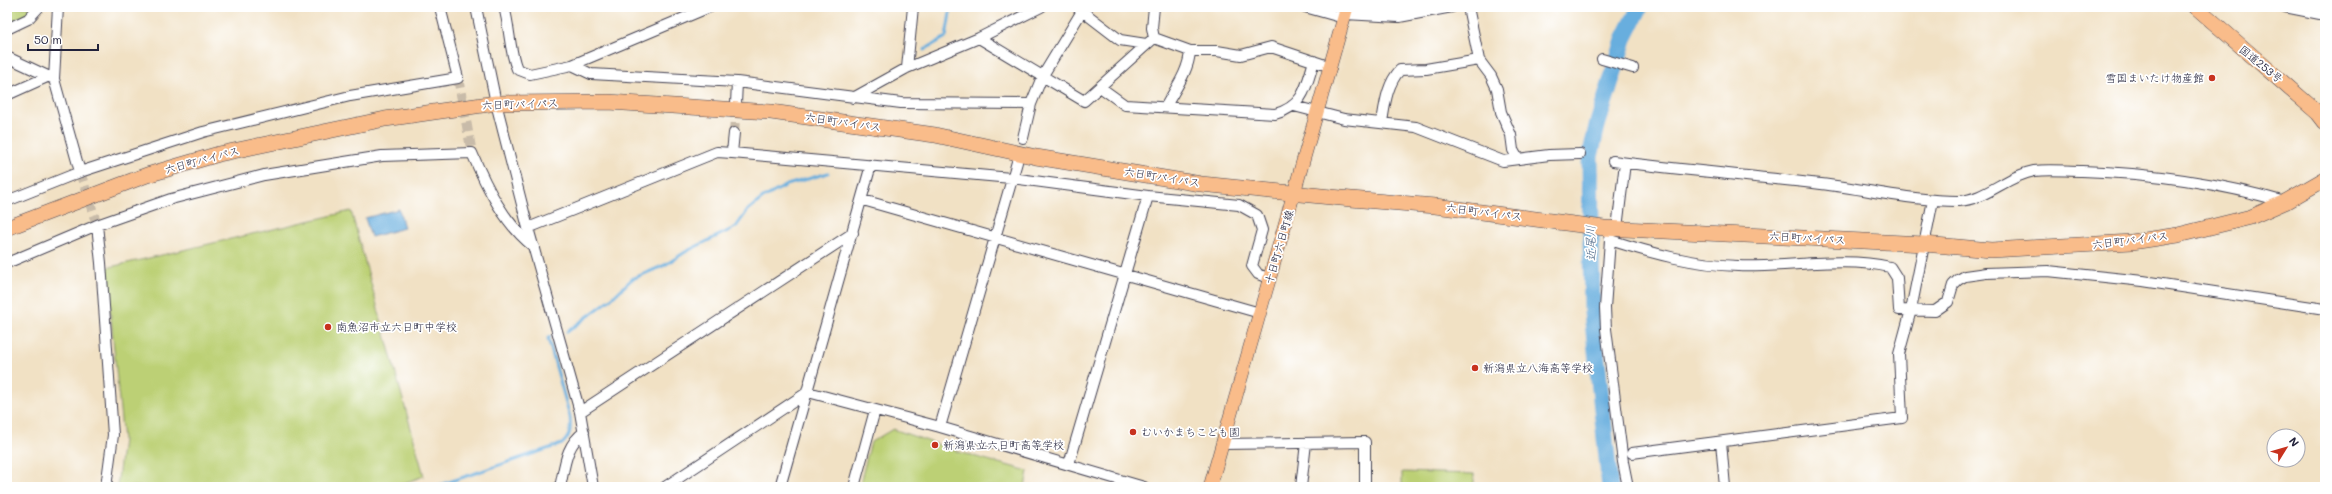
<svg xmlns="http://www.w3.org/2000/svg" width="2332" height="494" font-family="Mali,'Klee One',sans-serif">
<rect width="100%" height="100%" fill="#fff"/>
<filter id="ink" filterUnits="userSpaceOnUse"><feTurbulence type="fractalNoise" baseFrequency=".025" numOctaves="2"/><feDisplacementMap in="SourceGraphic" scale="8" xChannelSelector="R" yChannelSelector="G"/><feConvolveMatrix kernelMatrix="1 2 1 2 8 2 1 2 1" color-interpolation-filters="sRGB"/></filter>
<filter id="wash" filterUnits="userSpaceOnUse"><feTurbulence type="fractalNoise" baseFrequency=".012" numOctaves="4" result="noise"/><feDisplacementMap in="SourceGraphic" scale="16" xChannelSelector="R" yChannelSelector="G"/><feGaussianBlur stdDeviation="0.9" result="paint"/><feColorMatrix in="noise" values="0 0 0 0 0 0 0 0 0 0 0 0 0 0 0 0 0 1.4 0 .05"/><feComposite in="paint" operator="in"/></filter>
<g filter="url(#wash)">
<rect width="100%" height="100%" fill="#f1e1c4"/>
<!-- green -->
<path fill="#bcd074" stroke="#6f7958" d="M7,7H34L26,15L7,23Z
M351,211L424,476L393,487H117L123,440L106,268Z
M893,429L962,453L1028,471L1025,487H859L871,442Z
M1402,472L1474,474V487H1402Z"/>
<!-- water -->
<path fill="#67aede" stroke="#44688c" d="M399,209L404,228L371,237L365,218Z"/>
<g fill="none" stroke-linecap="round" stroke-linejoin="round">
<!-- stream -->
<path stroke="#67aede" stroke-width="3" d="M924,50L946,37L951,7
M567,332L611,299L632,279L665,265L687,251L736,227L748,210L763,198L787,185L828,173
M434,487L562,444C571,436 571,428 570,417L548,338L550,337"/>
<!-- river -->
<path stroke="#67aede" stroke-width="17" d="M1610,487L1592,312L1590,157L1597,126L1624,39L1640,7"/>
</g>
</g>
<g filter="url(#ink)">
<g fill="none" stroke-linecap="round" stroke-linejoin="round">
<!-- minor-tunnel -->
<path stroke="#c8bba9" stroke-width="10" stroke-dasharray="10 5" stroke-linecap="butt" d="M458,78L472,153
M734,133L736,104
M80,172L97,225"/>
<!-- minor casing -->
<g stroke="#413f50" stroke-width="12">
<path id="minor" d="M58,7L54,79L80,172
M476,7L496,103L528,228L580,412L593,487
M504,7C510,27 509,50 517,69L530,74L572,65L710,7
M1077,7L1120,40L1146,44
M1154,7L1152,28L1154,38
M1305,7L1344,18
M1468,7L1479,60L1491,76L1497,89L1501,112L1511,135L1513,150L1518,159
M2285,7L2325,15
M1345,14L1399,17L1452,7
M7,29L28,19L39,7
M979,38L1084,101L1154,38L1190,51C1189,71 1175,89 1166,106
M1190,51H1217L1241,55L1271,47L1331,67
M7,57L54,79
M1602,59L1633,68
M572,65L591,74L737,82L901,103L1031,104
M907,68L913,7
M1100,87L1125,105L1275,114C1304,106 1306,87 1314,61
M7,95L47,77
M853,98L907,68L979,38L1041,7
M736,104L737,82
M1294,106L1344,119L1416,127L1503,161L1549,155L1580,154
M1382,122C1385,104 1387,84 1400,70L1426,69L1479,60
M1023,138L1031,104L1042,77L1082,11
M732,153L734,133
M1613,161C1682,170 1752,176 1821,184C1867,189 1912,201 1958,201C1986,200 2006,176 2034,171C2049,169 2066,171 2082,171C2150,173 2220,183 2285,202
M863,200L1260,313
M7,201L80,172L203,132L350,96L458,78L440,7
M97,225L101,263L113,435L106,487
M528,228L717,152L732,153L1011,178L1148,196L1239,205L1257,215L1262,230L1252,266L1258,274L1270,279
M1608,228L1610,240C1651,253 1694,265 1738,266C1788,268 1841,256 1890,267L1897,278L1899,310L1935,311L1948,302L1953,285L1958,280L1965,276L1986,273L2048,271L2143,281L2325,309
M1617,228L1625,163
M1610,240L1605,308L1606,329L1623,462L1628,487
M7,263L97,225L171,199L264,175L382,156L472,153C486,186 505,225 534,247
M580,412L853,233
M940,427L1017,162
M1721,442L1725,487
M1222,444L1365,442V487
M1632,453L1902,418L1899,354L1911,310L1933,200
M1069,464L1148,196
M560,487C565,466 565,446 584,432
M665,487L808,392L940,427L1144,487
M780,487L871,165
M854,487L875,410
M1301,487L1306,443"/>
</g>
<!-- major casing -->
<g stroke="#413f50" stroke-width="14">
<path id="major" d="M1210,487L1347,7"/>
</g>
<!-- highway casing -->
<g stroke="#413f50" stroke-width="16">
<path id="highway" d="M2196,7L2318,113L2325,122
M7,228L147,175L219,154L385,119L496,103L608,102L771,112L935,135L1036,157L1201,184L1351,199L1435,206L1604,228L1924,244L1991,250L2132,242L2178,235L2251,217L2285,202L2325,179"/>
</g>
<!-- minor -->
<use href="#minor" stroke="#fff" stroke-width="10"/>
<!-- major -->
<use href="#major" stroke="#f9bc8a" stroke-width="13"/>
<!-- highway -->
<use href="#highway" stroke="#f9bc8a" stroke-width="15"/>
</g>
</g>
<!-- markers -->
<g fill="#c8321e" stroke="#fff" stroke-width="1.5">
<circle cx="2212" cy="78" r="4"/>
<circle cx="328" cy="327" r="4"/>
<circle cx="1475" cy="368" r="4"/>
<circle cx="1133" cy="432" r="4"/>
<circle cx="935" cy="445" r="4"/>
</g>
<g text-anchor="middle" stroke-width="3.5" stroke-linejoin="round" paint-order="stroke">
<!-- street labels -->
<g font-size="11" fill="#22223b" stroke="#fff">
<text transform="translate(2261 64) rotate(39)" y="4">国道253号</text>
<text transform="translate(520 104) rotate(-2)" y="4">六日町バイパス</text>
<text transform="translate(843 122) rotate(8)" y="4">六日町バイパス</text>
<text transform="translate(202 160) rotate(-15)" y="4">六日町バイパス</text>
<text transform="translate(1162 177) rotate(9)" y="4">六日町バイパス</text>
<text transform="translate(1484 212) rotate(7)" y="4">六日町バイパス</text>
<text transform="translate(1807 238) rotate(3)" y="4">六日町バイパス</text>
<text transform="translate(2130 240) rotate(-7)" y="4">六日町バイパス</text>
<text transform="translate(1279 247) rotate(-74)" y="4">十日町六日町線</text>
</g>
<!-- poi labels -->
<g font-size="11" fill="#22223b" stroke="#fff" text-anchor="start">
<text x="2204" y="82" text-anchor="end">雪国まいたけ物産館</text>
<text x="336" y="331">南魚沼市立六日町中学校</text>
<text x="1483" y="372">新潟県立八海高等学校</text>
<text x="1141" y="436">むいかまちこども園</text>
<text x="943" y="449">新潟県立六日町高等学校</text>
</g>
<!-- water labels -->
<g font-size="12" font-style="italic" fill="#3e5a7c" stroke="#fff">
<text transform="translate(1591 243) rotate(-91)" y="4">近尾川</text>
</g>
</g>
<!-- margin -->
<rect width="2332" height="494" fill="none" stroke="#fff" stroke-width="24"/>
<!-- north arrow -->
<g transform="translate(2286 448) rotate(53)"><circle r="19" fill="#ffffff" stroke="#a7a7b1"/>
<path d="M0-3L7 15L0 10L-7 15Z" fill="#c8321e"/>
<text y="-6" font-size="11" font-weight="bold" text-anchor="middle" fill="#22223b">N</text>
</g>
<!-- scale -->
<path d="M28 44v6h70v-6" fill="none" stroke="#22223b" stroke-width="2"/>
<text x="34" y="44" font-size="12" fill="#22223b" stroke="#ffffff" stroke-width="3" paint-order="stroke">50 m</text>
</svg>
